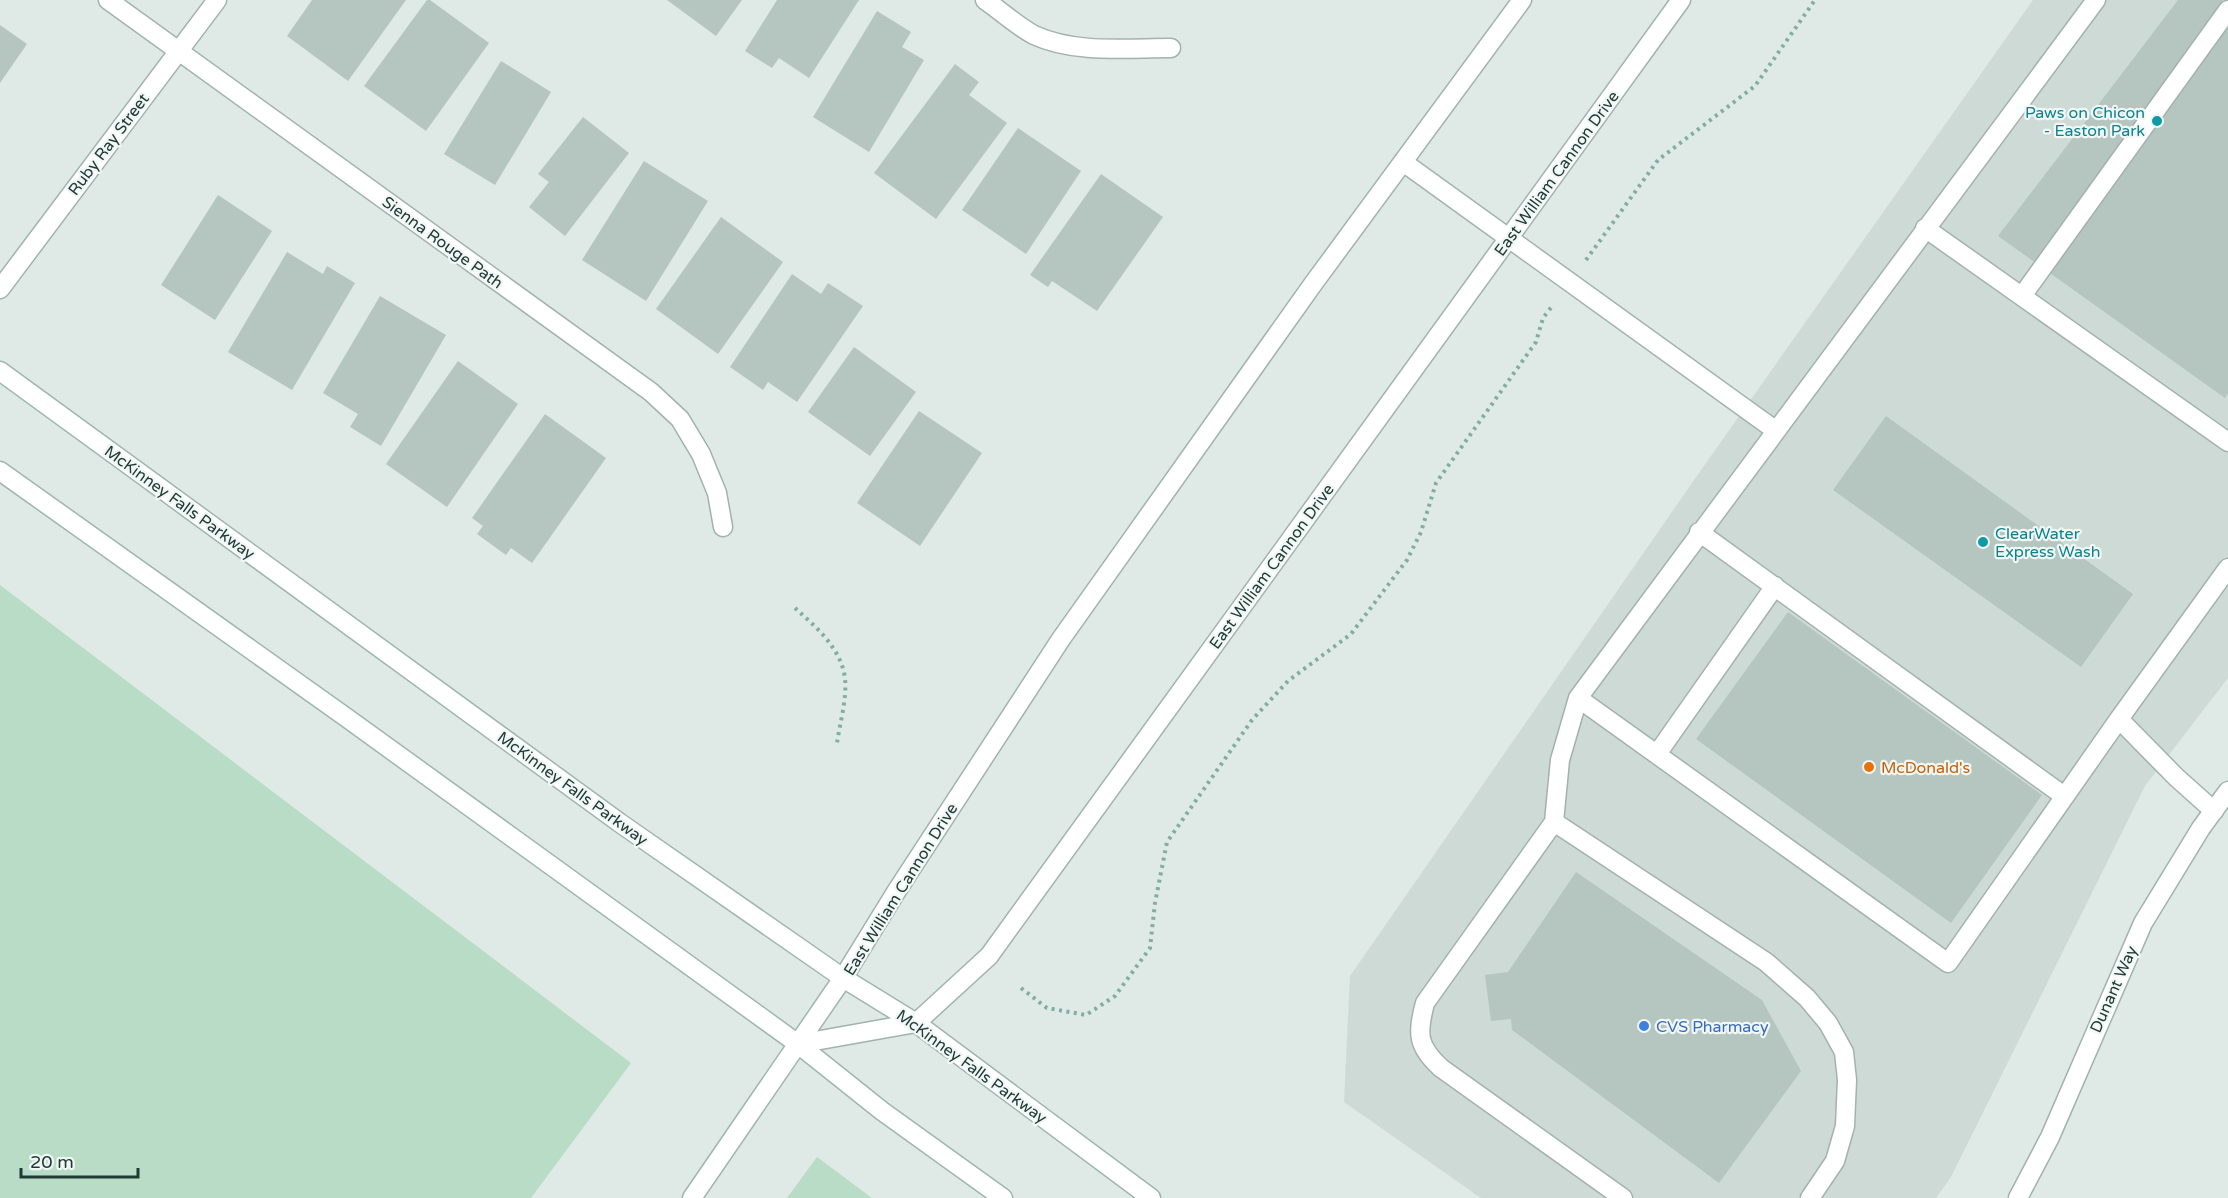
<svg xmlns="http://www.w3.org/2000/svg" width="2228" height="1198" font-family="'Varela Round',sans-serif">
<rect width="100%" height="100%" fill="#dfeae6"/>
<!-- built -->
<path fill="#cedad5" d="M2033,0H2228V678L2145,786L1951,1177L1936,1198H1481L1344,1102L1350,976L1701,470Z"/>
<!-- green -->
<path fill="#b8dcc5" d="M0,585L631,1063L531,1198H0Z
M817,1157L872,1198H787Z"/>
<!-- building -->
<path fill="#b5c5bf" d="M312,0H406L348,81L287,36Z
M427,0H430L489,43L426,131L364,86Z
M667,0H742L716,36Z
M777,0H859L809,78L779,58L772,68L745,51Z
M2178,0H2222L2228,5V393L2225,398L1998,236Z
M877,11L911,32L902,47L924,60L869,152L813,117Z
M0,25L27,44L0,83Z
M501,61L551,92L495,185L444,154Z
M955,64L979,82L969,95L1007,123L936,219L874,173Z
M583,117L629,153L565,236L529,207L549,182L538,174Z
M1018,128L1081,171L1026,254L962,210Z
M644,161L708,201L646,301L582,260Z
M1101,174L1163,217L1097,311L1052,281L1048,287L1030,275Z
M218,195L272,231L215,320L161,285Z
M721,217L783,262L718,354L656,309Z
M287,252L323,274L327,266L355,283L292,390L228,352Z
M792,274L821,294L828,283L863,306L797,402L768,382L763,390L730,367Z
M380,296L446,335L381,446L350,427L358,414L323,393Z
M854,347L916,392L870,456L808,412Z
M458,361L518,404L447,507L386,464Z
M919,411L982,453L920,546L857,503Z
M545,414L606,458L532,563L511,548L506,555L477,534L483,526L472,518Z
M1886,416L2133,594L2081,667L1833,490Z
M1788,612L2042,795L1951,923L1696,739Z
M1576,872L1762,1000L1801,1071L1719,1183L1512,1030L1511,1019L1491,1021L1485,975L1508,972Z"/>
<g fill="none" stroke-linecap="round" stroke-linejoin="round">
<!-- service casing -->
<g stroke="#a2b2ad" stroke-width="21">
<path id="service" d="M1403,162L1775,430
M1925,228L2228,442
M2022,296L2228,10
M1699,532L2064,796
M1578,698L1948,963L2119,719
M1657,754L1775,586
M2214,811L2176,777L2119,719L2228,568
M1554,822L1766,962L1807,998L1828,1023L1844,1052L1847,1080L1845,1126L1835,1161L1810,1198
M1623,1198L1441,1068C1417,1046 1417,1034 1425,1003L1554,822L1560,760L1578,698L2096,0"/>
</g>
<!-- minor casing -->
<g stroke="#a2b2ad" stroke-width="21">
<path id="minor" d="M108,0L651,392L680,419L701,454L717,493L723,527
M985,0C1001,11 1017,26 1034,35C1075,54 1127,48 1171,48
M0,289L217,0
M2018,1198L2050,1137L2143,923L2201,828L2228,791"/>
</g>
<!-- tertiary casing -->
<g stroke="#a2b2ad" stroke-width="21">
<path id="tertiary" d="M843,978L896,892L1061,639L1313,284L1522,0
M798,1044L916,1023L989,956L1681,0"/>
</g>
<!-- secondary casing -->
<g stroke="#9eb6af" stroke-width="21">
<path id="secondary" d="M0,371L620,823L843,978L916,1023L1151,1198
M0,471L347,718L798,1044L882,1111L1003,1198
M692,1198L843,978"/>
</g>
<!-- path -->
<path stroke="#80aea3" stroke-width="4" stroke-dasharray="3 4.5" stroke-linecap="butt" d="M1586,260L1658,160L1755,86L1815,0
M795,608C816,627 841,648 845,678C847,699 840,723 837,743
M1021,988L1047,1008L1086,1015L1115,996L1150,948L1155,903L1167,842L1252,720L1288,681L1351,634L1407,560L1421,532L1436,483L1536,342L1543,318L1553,305"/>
<!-- service -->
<use href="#service" stroke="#fff" stroke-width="18"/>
<!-- minor -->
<use href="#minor" stroke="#fff" stroke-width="18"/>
<!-- tertiary -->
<use href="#tertiary" stroke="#fff" stroke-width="18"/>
<!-- secondary -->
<use href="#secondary" stroke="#fff" stroke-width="18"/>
</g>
<!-- markers -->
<g fill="#0f9aa8" stroke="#f0f7f4" stroke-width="2">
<circle cx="2157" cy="121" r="6"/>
<circle cx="1983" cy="542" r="6"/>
</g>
<circle fill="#e8710a" stroke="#f0f7f4" stroke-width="2" cx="1869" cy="767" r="6"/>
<circle fill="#3f7fe0" stroke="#f0f7f4" stroke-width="2" cx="1644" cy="1026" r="6"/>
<g text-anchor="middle" stroke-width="4.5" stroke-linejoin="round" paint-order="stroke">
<!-- culture labels -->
<g font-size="16" fill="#0d838f" stroke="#f0f7f4" text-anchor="end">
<text x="2145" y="118">Paws on Chicon<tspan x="2145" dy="18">- Easton Park</tspan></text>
<text x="1995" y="539" text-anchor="start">ClearWater<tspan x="1995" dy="18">Express Wash</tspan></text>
</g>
<!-- street labels -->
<g font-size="16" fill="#203a35" stroke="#f0f7f4">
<text transform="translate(108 144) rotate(-53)" y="6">Ruby Ray Street</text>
<text transform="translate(1556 173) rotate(-54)" y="6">East William Cannon Drive</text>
<text transform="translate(443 242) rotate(36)" y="6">Sienna Rouge Path</text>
<text transform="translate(180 502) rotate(36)" y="6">McKinney Falls Parkway</text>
<text transform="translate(1271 566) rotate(-54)" y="6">East William Cannon Drive</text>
<text transform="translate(573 788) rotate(36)" y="6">McKinney Falls Parkway</text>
<text transform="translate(900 889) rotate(-58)" y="6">East William Cannon Drive</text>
<text transform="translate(2113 989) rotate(-66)" y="6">Dunant Way</text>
<text transform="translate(972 1066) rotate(36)" y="6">McKinney Falls Parkway</text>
</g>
<!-- food labels -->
<g font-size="16" fill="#c56008" stroke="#f0f7f4" text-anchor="start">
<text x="1881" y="773">McDonald's</text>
</g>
<!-- shop labels -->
<g font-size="16" fill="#366cbe" stroke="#f0f7f4" text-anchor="start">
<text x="1656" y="1032">CVS Pharmacy</text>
</g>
</g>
<!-- scale -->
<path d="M21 1168v9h117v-9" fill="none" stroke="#203a35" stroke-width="3"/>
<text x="30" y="1168" font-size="18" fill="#203a35" stroke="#f0f7f4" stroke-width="4.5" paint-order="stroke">20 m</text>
</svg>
